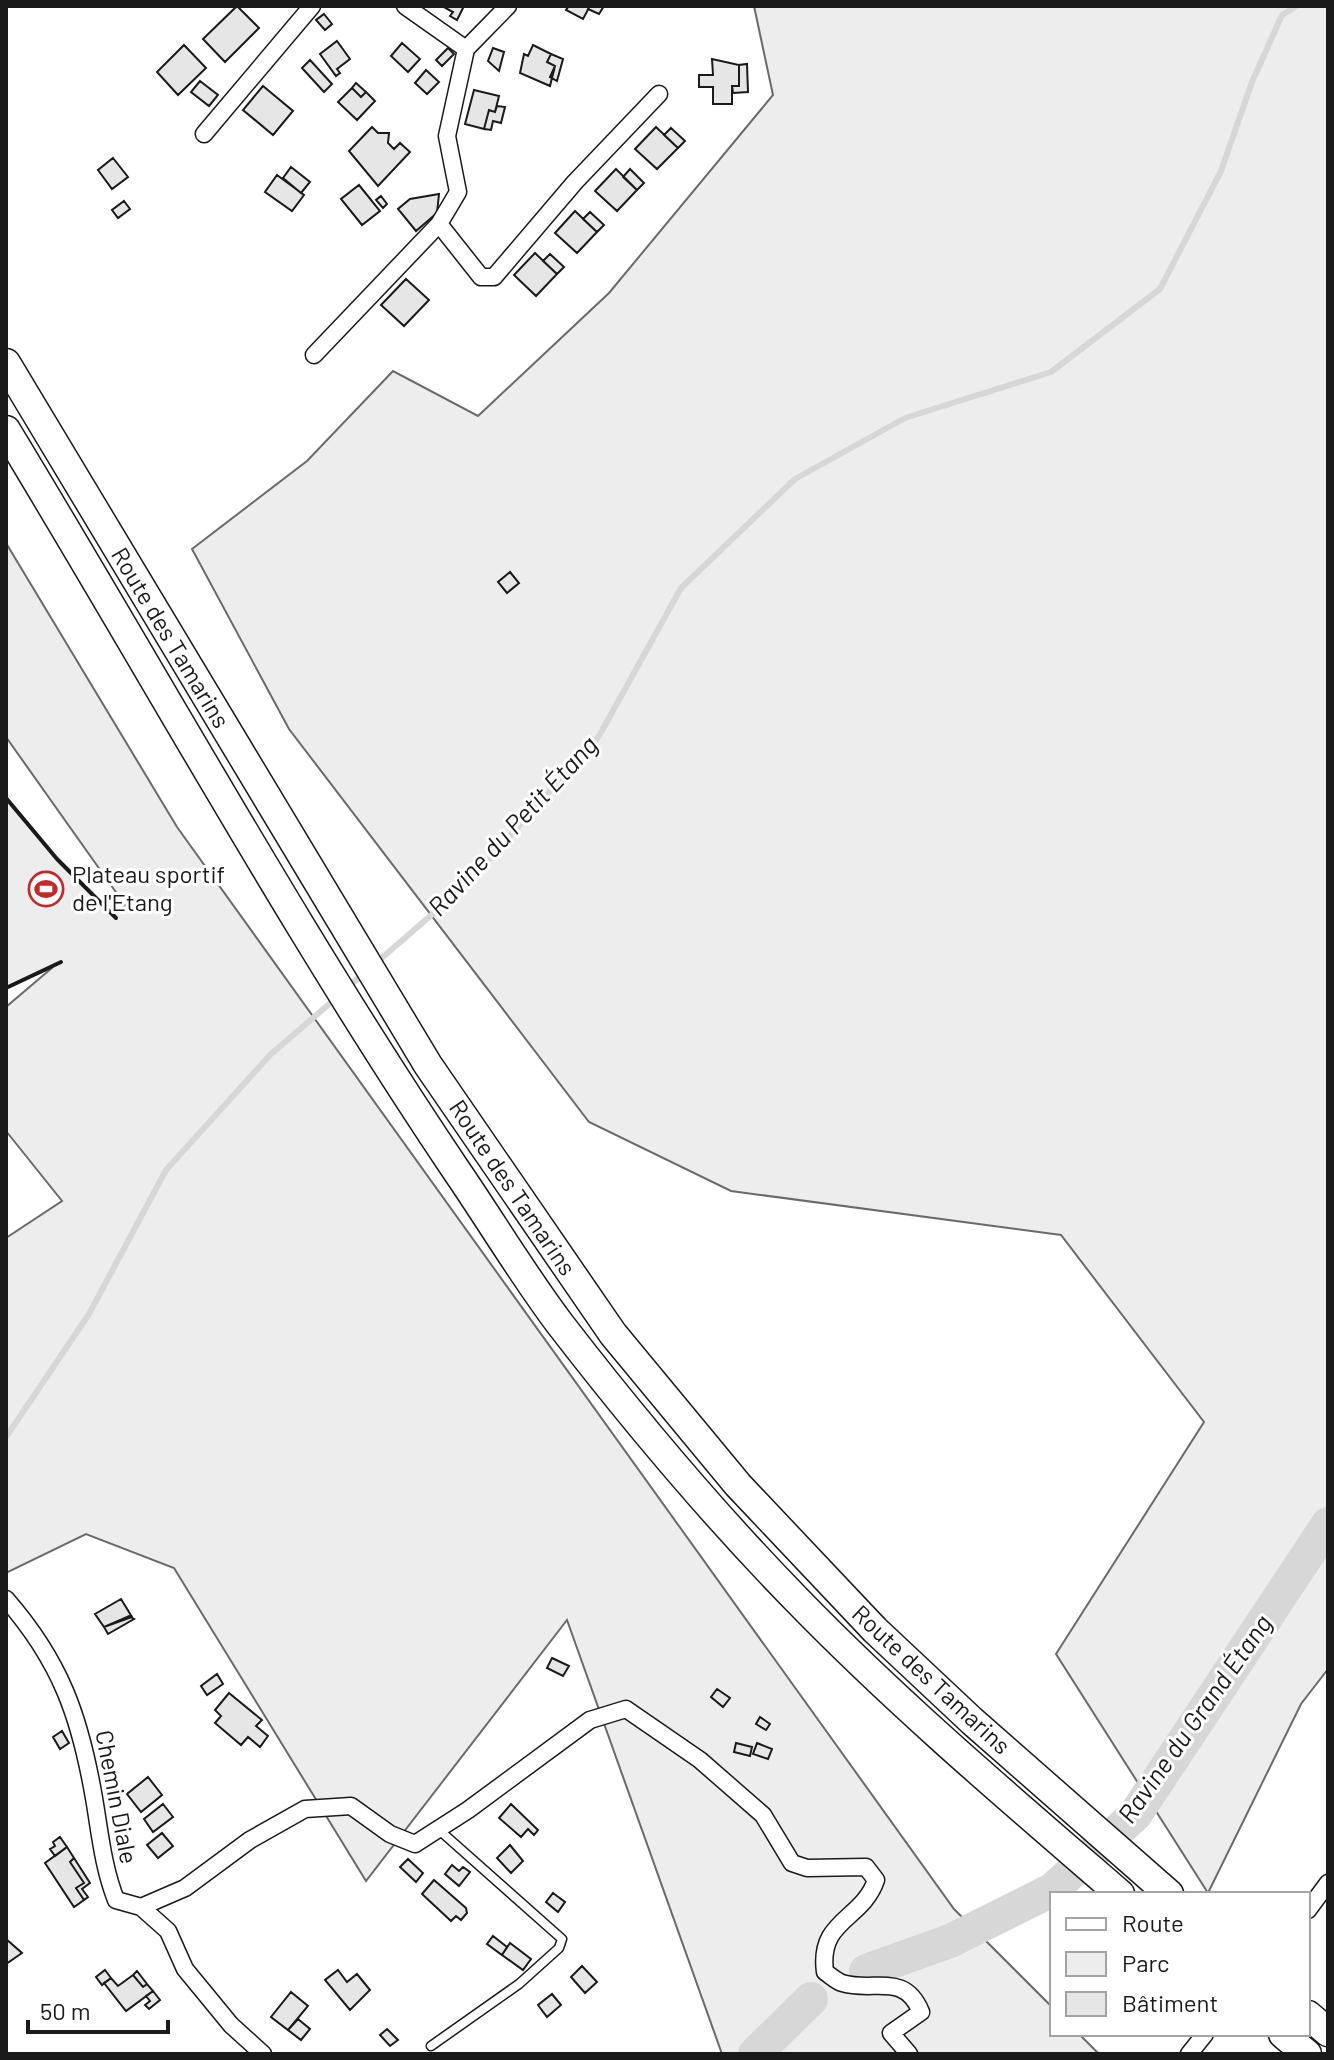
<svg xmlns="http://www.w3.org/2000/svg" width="1334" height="2060" font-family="Barlow,sans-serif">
<rect width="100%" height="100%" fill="#fff"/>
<!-- green -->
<path fill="#ededed" stroke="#6a6a6a" stroke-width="2" d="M754,6H1328V1669L1301,1704L1208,1893L1056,1654L1204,1422L1061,1235L731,1191L589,1122L289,729L192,549L307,461L393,371L478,416L609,293L773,95Z
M6,543L177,827L954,1909L1052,2007V2034H1079L1099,2054H722L567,1620L366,1881L174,1568L86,1534L6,1573V1238L62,1201L6,1131V1007L53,967L6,988V798L57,859L113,915L125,905L6,737Z"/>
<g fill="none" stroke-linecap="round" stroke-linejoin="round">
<!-- stream -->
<path stroke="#d7d7d7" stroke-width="6" d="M376,963L466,885L599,736L681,588L795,479L905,418L1051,372L1160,289L1221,171L1252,82L1282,15L1297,6
M346,989L365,972
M6,1437L89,1314L166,1170L270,1055L335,999"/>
<!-- river -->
<path stroke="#d7d7d7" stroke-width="34" d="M866,1971L950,1941L1052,1890L1135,1815L1328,1524
M755,2054L811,1999"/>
</g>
<!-- building -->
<path fill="#e6e6e6" stroke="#1a1a1a" stroke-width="2" d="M237,6L259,28L225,62L203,39Z
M442,6H464L457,20L450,16L453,12Z
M569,6H590L583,19L566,10Z
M590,6H604L599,14L588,9Z
M324,14L332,24L325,30L316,20Z
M337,41L350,59L337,69L340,73L336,76L320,54Z
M402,43L420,59L408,72L391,56Z
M184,45L206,68L178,95L157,72Z
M533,45L551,54L547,62L555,66L550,86L520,73L524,54L528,56Z
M448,48L454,54L442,66L436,60Z
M493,48L504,52L499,71L488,61Z
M551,54L563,59L557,81L550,77L555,66L547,62Z
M712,59L739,65V86H732V104H713V87H699V75H713Z
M310,60L332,84L324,92L302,68Z
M747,64L748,92L733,93L732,86H739V65Z
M426,70L439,82L427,94L415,83Z
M200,81L218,95L209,106L191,92Z
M356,83L366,92L361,97L352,88Z
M263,86L293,111L273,135L243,110Z
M352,88L361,97L366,92L375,101L357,120L338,102Z
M474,90L499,96L495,112L489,110L484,129L465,124Z
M497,106L505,107L501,123L493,121L491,130L484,129L489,110L495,112Z
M372,127L378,133H389L388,143L394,149L400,143L410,152L378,186L349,151Z
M656,127L678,148L657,169L635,149Z
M671,128L685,141L678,148L664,135Z
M113,158L128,177L112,189L98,170Z
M291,167L310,182L301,193L283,178Z
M616,169L637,190L617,211L595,191Z
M630,169L644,183L637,190L623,177Z
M277,175L304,195L292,211L265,192Z
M359,185L380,211L362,225L341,199Z
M439,194L437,213L416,231L398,209L410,199Z
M381,196L387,204L383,208L376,200Z
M124,201L130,209L118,218L112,210Z
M575,211L597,232L577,253L555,233Z
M590,212L604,225L597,232L583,219Z
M535,253L557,274L536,296L514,275Z
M550,254L564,267L557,274L543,261Z
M406,279L429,300L404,326L381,305Z
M510,572L519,583L507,593L498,582Z
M121,1599L132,1617L104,1627L95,1614Z
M129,1616L134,1619L108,1634L104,1627Z
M552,1658L569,1666L563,1676L547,1668Z
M217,1674L223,1684L207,1695L201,1686Z
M717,1689L730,1698L723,1707L711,1697Z
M229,1693L262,1720L256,1726L268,1736L260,1747L248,1737L241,1745L215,1723L221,1716L215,1710Z
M760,1717L770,1724L766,1730L756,1724Z
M62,1731L69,1743L60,1749L53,1737Z
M736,1743L752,1747L750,1756L734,1752Z
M757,1743L772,1749L768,1759L753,1754Z
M148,1777L162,1795L141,1812L127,1794Z
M163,1804L173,1817L153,1832L144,1819Z
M511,1804L538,1830L534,1835L528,1829L521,1837L499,1818Z
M162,1833L173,1846L158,1858L147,1845Z
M60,1837L67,1847L55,1856L50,1849L55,1846L53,1842Z
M510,1845L523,1861L511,1873L497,1858Z
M67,1847L74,1858L70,1862L84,1883L76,1888L84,1900L74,1907L45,1863Z
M74,1858L90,1883L82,1889L88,1897L84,1900L76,1888L84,1883L70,1862Z
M408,1859L423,1873L416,1882L400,1867Z
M452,1865L459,1871L463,1867L470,1872L459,1886L445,1874Z
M434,1880L466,1908L467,1913L461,1920L456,1916L451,1921L422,1894Z
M553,1893L565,1902L558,1912L546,1902Z
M493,1936L507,1947L502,1955L487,1944Z
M6,1939L22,1953L6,1964Z
M510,1943L531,1959L523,1970L502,1955Z
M582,1966L597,1982L585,1993L571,1977Z
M105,1970L111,1978L102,1985L96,1977Z
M338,1970L347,1982L357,1974L370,1990L350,2010L325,1980Z
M137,1971L147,1984L143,1987L133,1975Z
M133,1975L143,1987L147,1984L153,1991L126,2011L104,1983L111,1978L118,1986Z
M153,1991L160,2000L149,2009L145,2005L150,2001L146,1996Z
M291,1992L308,2006L288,2030L271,2017Z
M552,1994L561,2005L547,2017L538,2005Z
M298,2019L310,2029L301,2040L288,2030Z
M387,2029L398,2040L390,2046L380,2035Z"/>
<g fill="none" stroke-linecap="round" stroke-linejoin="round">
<!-- service casing -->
<g stroke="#1a1a1a" stroke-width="11">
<path id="service" d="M431,2046L519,1984L559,1948L562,1939L438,1829"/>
</g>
<!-- minor casing -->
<g stroke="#1a1a1a" stroke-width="19">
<path id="minor" d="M466,49L508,6
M204,134L312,6
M439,224L481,277H494L575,182L659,94
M314,355L439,224L458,192L447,136L466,49L405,6
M6,1599C61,1662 80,1717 94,1798C100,1833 103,1867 116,1900L141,1907L168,1931L185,1969L231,2025L263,2054
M141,1907L185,1888L250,1840L305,1809L351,1806L390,1834L415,1844L468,1810L590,1720L626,1709L700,1760L763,1815L792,1863L807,1868L866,1867L876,1880C862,1921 818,1919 825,1972C830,1975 836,1981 842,1983C874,1993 904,1971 921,2012L891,2033L909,2054
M1308,1910L1328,1883
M1189,2054L1205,2034"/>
</g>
<!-- trunk casing -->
<g stroke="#1a1a1a" stroke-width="31">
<path id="trunk" d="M6,363L428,1065L613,1334L738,1485L875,1630L972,1721L1169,1894
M6,430C156,677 295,931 456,1170C491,1221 523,1275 560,1324C634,1420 712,1513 797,1600C898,1704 1010,1799 1120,1894
M1308,2015L1328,2032
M1283,2034L1307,2054"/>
</g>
<!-- service -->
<use href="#service" stroke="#fff" stroke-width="8"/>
<!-- minor -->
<use href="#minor" stroke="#fff" stroke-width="16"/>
<!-- trunk -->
<use href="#trunk" stroke="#fff" stroke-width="28"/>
<!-- wall -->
<path stroke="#1a1a1a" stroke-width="4" d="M6,798L57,859L116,918
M6,988L61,962"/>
</g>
<!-- icons -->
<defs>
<g id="stadium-ring" transform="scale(1.8)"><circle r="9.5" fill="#fff" stroke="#c62828" stroke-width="1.5"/><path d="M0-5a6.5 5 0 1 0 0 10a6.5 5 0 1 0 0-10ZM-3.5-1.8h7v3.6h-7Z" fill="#c62828"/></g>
</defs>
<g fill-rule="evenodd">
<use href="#stadium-ring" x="46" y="889"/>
</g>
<g text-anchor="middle" stroke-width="6" stroke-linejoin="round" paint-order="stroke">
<!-- street labels -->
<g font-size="24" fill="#1a1a1a" stroke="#fff">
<text transform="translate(170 638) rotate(59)" y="8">Route des Tamarins</text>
<text transform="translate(512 1188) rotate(56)" y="8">Route des Tamarins</text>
<text transform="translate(931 1680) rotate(43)" y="8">Route des Tamarins</text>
<text transform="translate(116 1797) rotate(79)" y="8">Chemin Diale</text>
</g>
<!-- poi labels -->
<g font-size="24" fill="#1a1a1a" stroke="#fff" text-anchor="start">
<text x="72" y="883">Plateau sportif<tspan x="72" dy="28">de l'Etang</tspan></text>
</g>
<!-- water labels -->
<g font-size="26" font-style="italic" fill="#1a1a1a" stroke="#fff">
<text transform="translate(513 826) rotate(-47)" y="9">Ravine du Petit Étang</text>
<text transform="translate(1195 1719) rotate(-55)" y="9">Ravine du Grand Étang</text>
</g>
</g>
<!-- border -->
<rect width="1334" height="2060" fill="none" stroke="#1a1a1a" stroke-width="16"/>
<!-- legend -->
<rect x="1050" y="1892" width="260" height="144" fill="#ffffff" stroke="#a3a3a3" stroke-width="2"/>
<rect x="1066" y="1918" width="40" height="12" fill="#ffffff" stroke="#a3a3a3" stroke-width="2"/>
<text x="1122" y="1932" font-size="24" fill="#1a1a1a">Route</text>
<rect x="1066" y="1952" width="40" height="24" fill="#ededed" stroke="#a3a3a3" stroke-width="2"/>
<text x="1122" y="1972" font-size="24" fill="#1a1a1a">Parc</text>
<rect x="1066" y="1992" width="40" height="24" fill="#e6e6e6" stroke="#a3a3a3" stroke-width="2"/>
<text x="1122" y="2012" font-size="24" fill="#1a1a1a">Bâtiment</text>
<!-- scale -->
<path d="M28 2020v12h140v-12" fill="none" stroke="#1a1a1a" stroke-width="4"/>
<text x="40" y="2020" font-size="24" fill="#1a1a1a" stroke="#ffffff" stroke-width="6" paint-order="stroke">50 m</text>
</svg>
